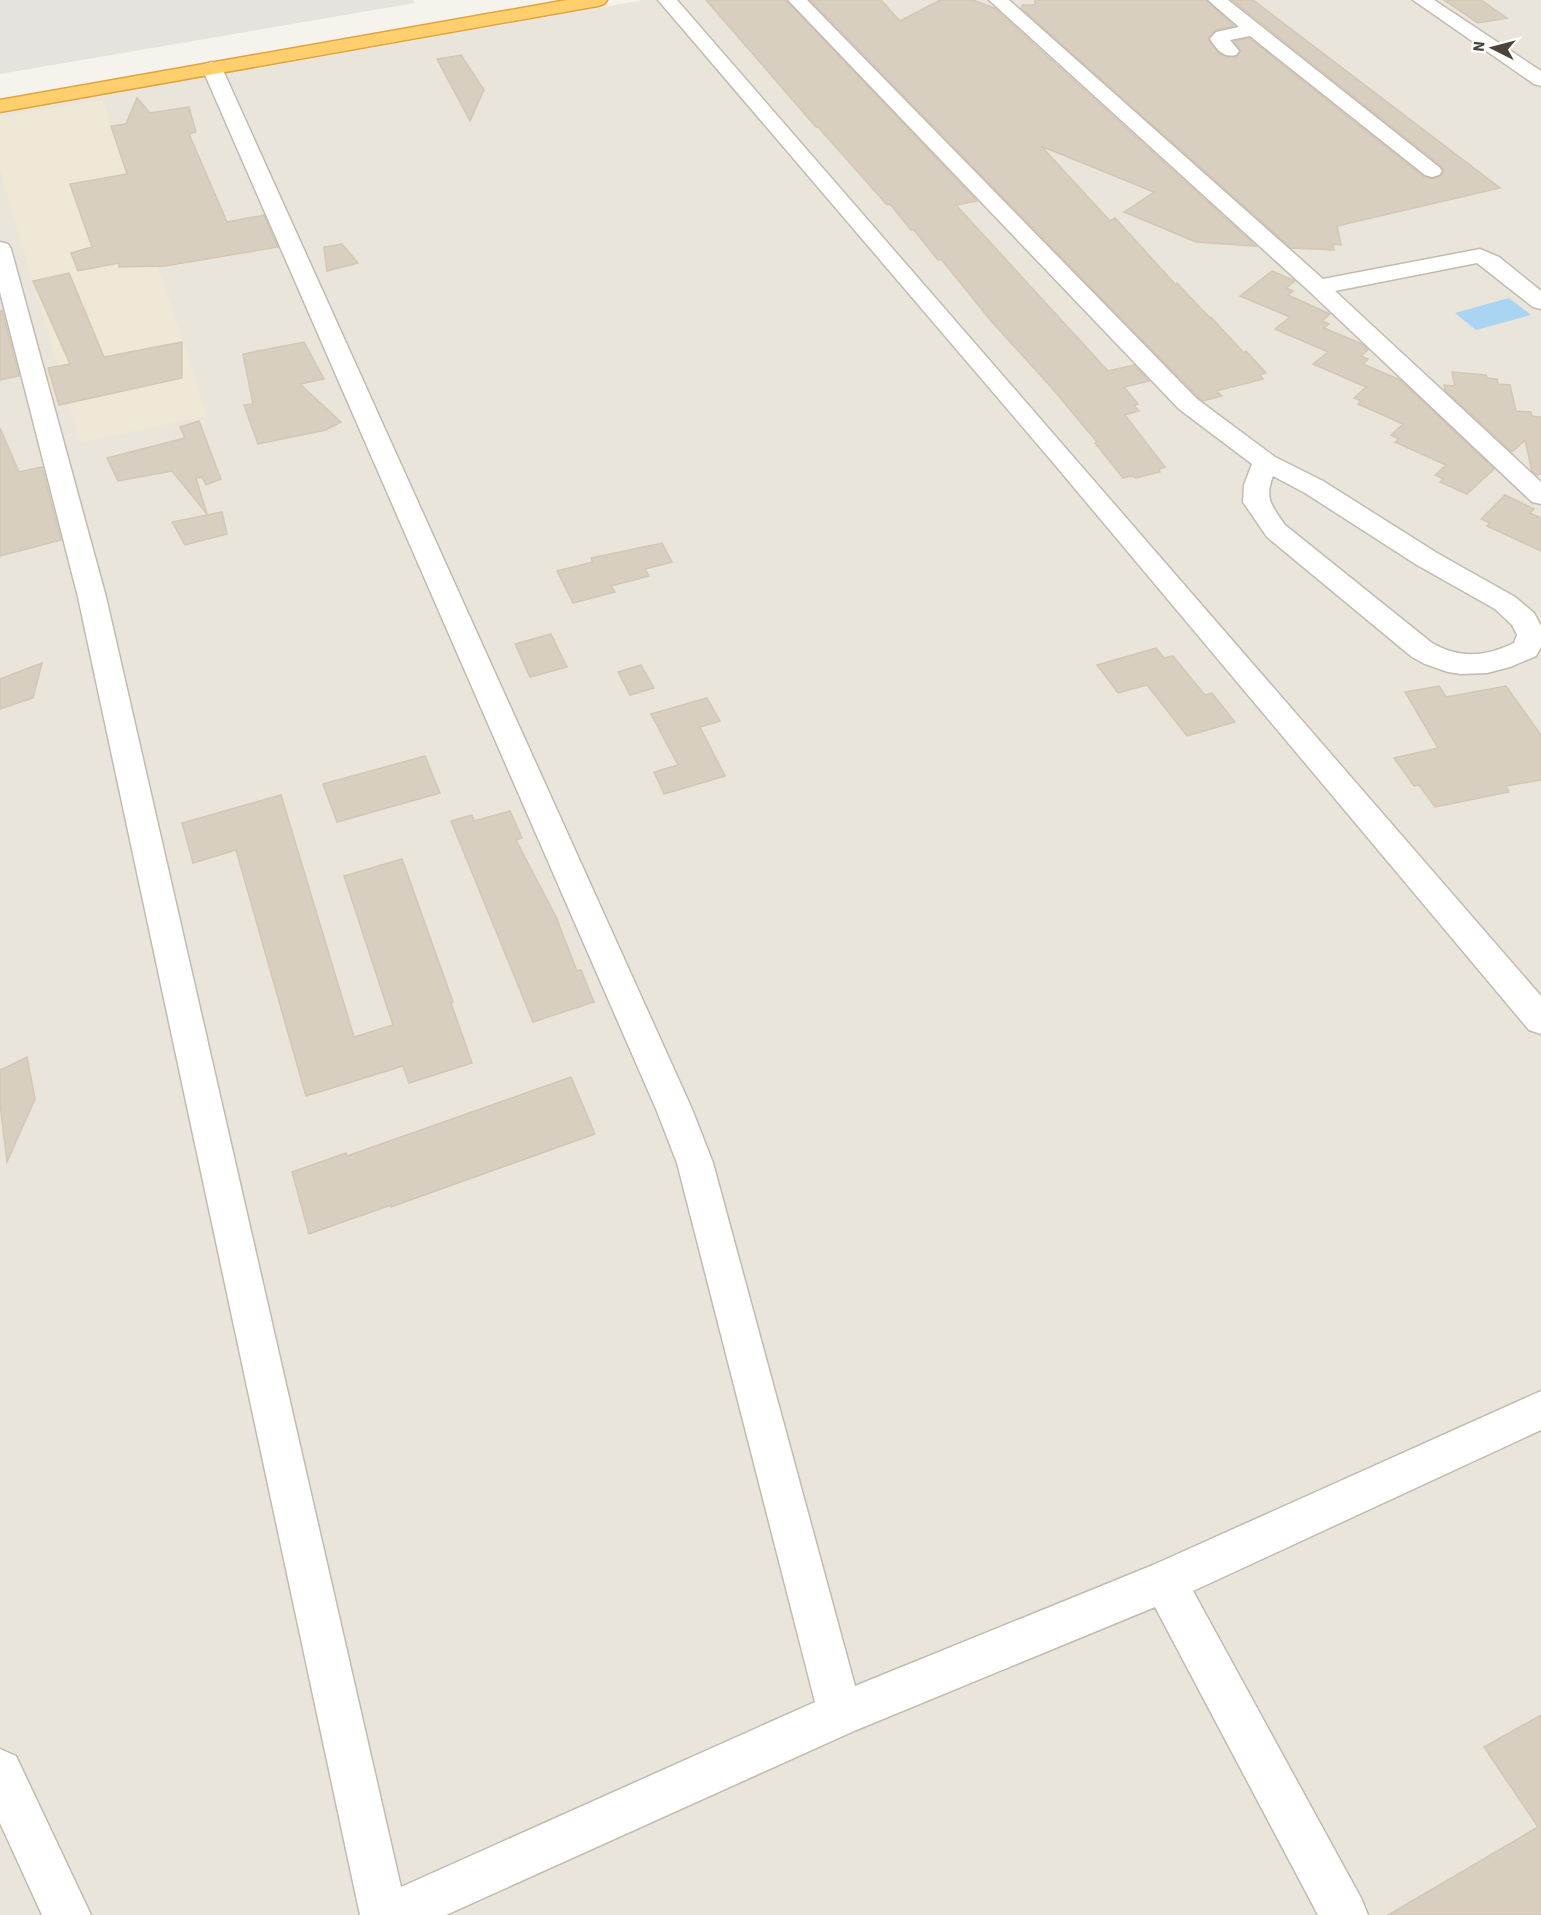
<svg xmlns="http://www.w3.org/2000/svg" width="1541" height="1915" font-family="'Source Sans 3',sans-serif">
<rect width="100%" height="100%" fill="#f6f3ec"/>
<!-- residential -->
<path fill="#eae5da" d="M643,0H1541V1915H0V114Z"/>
<!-- industrial -->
<path fill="#e6e2dd" d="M0,0H413L415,3L0,74Z"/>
<!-- education -->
<path fill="#efe8d6" d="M103,100L207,416L80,442L0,169V117Z"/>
<!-- water -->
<path fill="#a9d4f2" d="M1509,298L1531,315L1476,330L1455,313Z"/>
<!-- building -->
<path fill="#d8cfc1" stroke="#d3c7b4" stroke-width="1.5" d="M706,0H786L977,201L956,205L1108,371L1134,365L1149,381L1124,387L1138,404L1134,406L1139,411L1125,415L1165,467L1159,469L1160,472L1136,478L1133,476L1123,478L1095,443L1097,442L1051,387L992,322L941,259L938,260L914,230H911L890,204L887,205L818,127H816Z
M810,0H881L900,21L940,0H973L994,8L1256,246L1196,242L1124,212L1154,192L1041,146L1110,221L1115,218L1176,285L1177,283L1210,318L1211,317L1244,353L1246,351L1266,373L1260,375L1263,379L1216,391L1222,396L1203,401L1198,397Z
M1035,0H1206L1234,26L1216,30L1208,38L1219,54L1227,57H1236L1241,51L1234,41L1249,38L1424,177L1433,179L1441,176L1444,171L1440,165L1232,0H1253L1500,188L1337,226L1341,245L1333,244L1334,250L1291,248L1022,9V5H1035Z
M1444,0H1481L1507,18L1478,23Z
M461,55L484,90L470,121L437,59Z
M137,98L150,113L189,107L196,132L189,134L227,222L264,215L278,247L165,266L119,267V263L78,271L71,253L92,247L70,184L127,174L111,126L126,124Z
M342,244L358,263L327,271L324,247Z
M1272,271L1295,281L1286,288L1293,291L1288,295L1330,314L1322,321L1329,324L1324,328L1362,344L1368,350L1361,356L1368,359L1363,364L1400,380L1494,469L1467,494L1440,482L1443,479L1435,475L1446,465L1395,442L1399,439L1391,435L1403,424L1358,404L1361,401L1354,398L1366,387L1313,364L1328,352L1275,329L1290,317L1240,296Z
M69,273L104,357L182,342V378L59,405L48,368L70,364L33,281Z
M2,310L19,376L0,380V311Z
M304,342L324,379L300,384L341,422L326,430L258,444L244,405L253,404L243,354Z
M1452,372L1486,375L1487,378L1497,379L1498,384L1510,385L1516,411L1531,412L1532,416L1541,417V474L1537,475L1532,471L1525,440L1512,452L1445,390L1444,385L1455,386Z
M199,421L221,479L206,485L202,477L196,478L207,514L172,471L118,481L107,458L185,438L180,427Z
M0,428L19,472L42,467L61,540L0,556Z
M1505,495L1534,509L1530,513L1541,518V551L1487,526L1490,523L1481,519Z
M222,512L227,534L185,545L172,522Z
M662,543L672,562L645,569L649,576L611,586L615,592L573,603L557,571L593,562L591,558Z
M551,634L567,667L530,677L515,644Z
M1156,648L1164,658L1173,656L1205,695L1212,693L1235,722L1187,736L1147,685L1118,693L1097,665Z
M42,663L33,698L0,709V679Z
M641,665L654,688L630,695L618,672Z
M1439,686L1446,697L1506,686L1541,735V780L1506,786L1509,792L1435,807L1419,785L1414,786L1394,758L1438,748L1405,692Z
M707,698L720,721L700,727L725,776L664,794L654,772L678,765L651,714Z
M425,756L440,793L337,822L323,784Z
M281,795L354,1037L393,1025L344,876L402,859L453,1002L451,1003L472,1063L409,1083L403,1066L306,1096L236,850L193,863L182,823Z
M510,811L522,838L516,840L556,917L577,971L581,970L594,1002L533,1022L451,821L472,815L474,821Z
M27,1057L35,1099L7,1162L0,1103V1070Z
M571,1077L595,1134L391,1207V1205L309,1234L292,1172L346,1153L347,1156Z
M1541,1715V1915H1388L1538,1827L1484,1747Z"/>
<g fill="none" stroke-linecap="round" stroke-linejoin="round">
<!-- minor casing -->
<g stroke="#c2bbae" stroke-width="3">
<path id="minor" d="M658,0H677L1541,996V1034L1529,1030L1050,459Z
M788,0H807L1197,399L1275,457L1323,481L1437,553L1515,597L1534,613L1541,626V647L1536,656L1510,667L1487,673L1461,674L1448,672L1425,664L1412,657L1267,537L1243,502L1244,485L1252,464L1179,409ZM1273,476L1305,493L1417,565L1495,609L1512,625L1517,635L1514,643C1485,657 1460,659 1432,643L1285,525C1272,506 1264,499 1273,476Z
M989,0H1009L1323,279L1480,249L1499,257L1541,291V309L1533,307L1477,263L1335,291L1541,482V504L1532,502L1310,292Z
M1208,0H1228L1439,167L1442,171L1439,175L1432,177L1425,175L1250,36L1230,40L1239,51L1236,55C1222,58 1217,49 1210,39L1216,32L1239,27Z
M1413,0H1434L1541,71V86L1534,84Z
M212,62L219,64L222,68L692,1109L713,1163L855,1686L1153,1565L1541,1391V1430L1193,1591L1361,1898L1368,1915H1318L1155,1607L854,1731L446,1915H360L78,597L0,292V242L8,244L11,249L106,597L401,1887L815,1702L677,1163L656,1109L202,68L205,64Z
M0,1749L16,1756L91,1915H42L0,1823Z"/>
</g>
<!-- highway casing -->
<g stroke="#e0a43c" stroke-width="3">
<path id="highway" d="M567,0H607L604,4L598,6L0,112V100Z"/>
</g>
<!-- minor -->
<use href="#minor" fill="#fff" fill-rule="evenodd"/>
<!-- highway -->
<use href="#highway" fill="#ffcf6e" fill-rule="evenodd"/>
</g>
<!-- north arrow -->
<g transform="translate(1493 48) rotate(276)" stroke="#ffffff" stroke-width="4.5" paint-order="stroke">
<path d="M0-4.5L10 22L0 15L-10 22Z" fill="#4b4439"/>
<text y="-9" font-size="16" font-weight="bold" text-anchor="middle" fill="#4b4439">N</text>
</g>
</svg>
